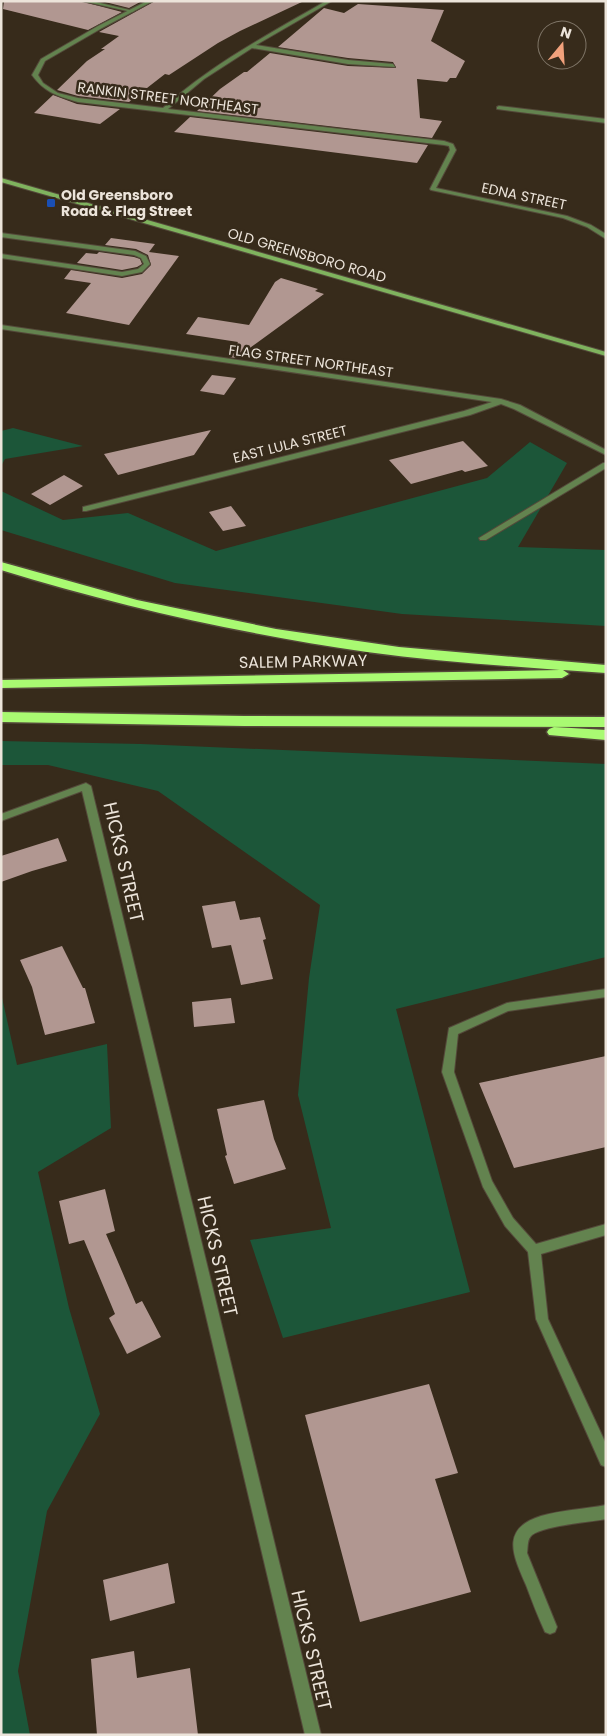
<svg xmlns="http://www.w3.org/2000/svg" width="607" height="1736" font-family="Poppins,sans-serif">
<rect width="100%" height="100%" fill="#372b1b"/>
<!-- green -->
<path fill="#1c5639" d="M13,428L83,446L5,459L1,466V431Z
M530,442L567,463L518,547L606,550V626L402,614L175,583L1,530V491L63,520L128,513L216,551L487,478Z
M1,741L141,744L606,764V957L396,1009L470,1292L283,1338L250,1240L331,1228L298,1095L309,978L320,905L158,791L48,765H1Z
M1,993L17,1065L107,1044L111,1128L38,1172L69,1308L100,1414L47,1511L18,1671L30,1735H1Z"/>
<!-- building -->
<path fill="#b19791" d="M4,1H80L122,12L88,30L3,9Z
M101,1H142L129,8Z
M155,1H304L240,31L218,43L169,75L165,74L129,102L78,96L57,90L87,61L105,49H101L119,36L99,32Z
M358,4L444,10L431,41L465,61L456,78H450L447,82L417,79L420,118L442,121L432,138L197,111L220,89L244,72H247L270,53L348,66L396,68L393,62L348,58L278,47L324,8L344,13Z
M53,95L77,104L120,109L100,124L34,113Z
M190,117L428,145L417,163L174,132Z
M111,238L155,244L149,252L179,256L129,325L66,313L91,283L64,279L71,270L122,278L142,274L151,265L148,255L136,249L105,245Z
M99,252L134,257L140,259L142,264L137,267L122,270L77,263L86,253L97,254Z
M281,278L318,289L315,291L324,294L236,358L229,357L238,342L186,334L198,317L249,325L275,282Z
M212,375L236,378L224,395L200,391Z
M211,430L194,455L118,475L104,454Z
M463,441L488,466L465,472L462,470L411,484L389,460Z
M64,475L83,486L50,505L31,494Z
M231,506L246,526L223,531L209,512Z
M58,838L67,861L32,871L1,882V856Z
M235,901L240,920L260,917L266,939L263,940L273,979L241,985L231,945L212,948L202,906Z
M62,946L83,988H85L95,1023L45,1035L32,987L20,960Z
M231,998L235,1023L194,1027L192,1002Z
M606,1056V1147L514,1168L479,1083Z
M264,1100L274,1139L286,1169L234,1184L225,1156L227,1155L217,1109Z
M105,1189L115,1231L106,1234L136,1304L142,1301L161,1337L127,1354L109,1318L115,1314L84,1240L69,1244L59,1201Z
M429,1384L458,1473L435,1479L471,1592L360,1622L305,1415Z
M168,1563L175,1603L110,1621L103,1580Z
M134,1651L137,1678L190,1668L198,1735H97L91,1659Z"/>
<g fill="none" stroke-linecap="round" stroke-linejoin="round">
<!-- lane casing -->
<g stroke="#54493a" stroke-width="2">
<path id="lane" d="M82,1H92L134,11L132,12Z
M606,989V997L508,1011L458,1034L454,1072L492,1181L513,1218L536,1244L606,1224V1235L541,1254L548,1319L606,1444V1467L601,1465L536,1319L528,1252L505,1226L483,1187L442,1072L449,1028L507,1003Z
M606,1505V1519C589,1522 544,1526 532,1535C527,1539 528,1546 527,1553L557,1627L555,1632L550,1634L545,1632C538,1617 532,1601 526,1585C514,1557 499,1529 541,1516C561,1510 585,1509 606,1505Z"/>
</g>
<!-- street casing -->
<g stroke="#54493a" stroke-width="2">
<path id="street" d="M147,1H153L102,28L45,61L38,75L43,83L58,93L78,98L163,108C212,64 269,34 326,1H332L256,45L348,60L393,64L395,67L348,64L252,48L204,79L168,109L444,141L453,144L456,150L436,188L567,216L591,225L606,234V239L587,227L563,218L431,190L430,189L450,150L449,146L444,145L78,102C58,96 45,93 32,75L41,59L98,26Z
M499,106L606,119V123L497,109V107Z
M1,233L135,251L146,256L150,264L142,272L122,276L1,258V254L122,272L138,269L144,264L141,258L134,255L1,237Z
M1,325L501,399L520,405L606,450V455L514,409L501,404L470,415L86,511H83V507L464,411L492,402L1,329Z
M603,463H606V468L486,540H480L479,538Z
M86,783L91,786L321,1735H305L82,791L1,821V814Z"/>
</g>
<!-- secondary casing -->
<g stroke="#54493a" stroke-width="2">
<path id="secondary" d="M1,178L606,352V356L1,182Z"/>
</g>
<!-- highway casing -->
<g stroke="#54493a" stroke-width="3">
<path id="highway" d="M1,562L137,600L276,629L399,647L606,665V673L563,670L569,674L562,678L1,688V680L560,670C496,665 431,661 367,652C243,634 121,607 1,570Z
M1,712L244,716L606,717V727L244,726L1,722Z
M554,727L606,730V740L549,735L547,732L549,729Z"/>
</g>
<!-- lane -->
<use href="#lane" fill="#63834f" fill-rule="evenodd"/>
<!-- street -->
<use href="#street" fill="#63834f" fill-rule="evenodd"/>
<!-- secondary -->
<use href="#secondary" fill="#7fb35e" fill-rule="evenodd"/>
<!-- highway -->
<use href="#highway" fill="#a9fa72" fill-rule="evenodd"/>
</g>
<!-- markers -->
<rect fill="#1a4fb4" stroke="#372b1b" stroke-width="2" x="46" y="198" width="10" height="10" rx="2.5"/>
<g text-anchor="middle" stroke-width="5" stroke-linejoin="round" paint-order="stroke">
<!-- far-street labels -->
<g font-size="14" fill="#ece4da" stroke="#372b1b">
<text transform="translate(168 98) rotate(7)" y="5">RANKIN STREET NORTHEAST</text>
<text transform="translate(524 196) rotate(12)" y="5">EDNA STREET</text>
<text transform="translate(307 255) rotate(16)" y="5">OLD GREENSBORO ROAD</text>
<text transform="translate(311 361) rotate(8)" y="5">FLAG STREET NORTHEAST</text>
<text transform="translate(290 444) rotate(-14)" y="5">EAST LULA STREET</text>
</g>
<!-- far-poi labels -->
<g font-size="14" font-weight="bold" fill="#ece4da" stroke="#372b1b" text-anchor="start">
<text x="61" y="200">Old Greensboro<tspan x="61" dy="16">Road &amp; Flag Street</tspan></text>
</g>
<!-- street labels -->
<g font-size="16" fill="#ece4da" stroke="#372b1b">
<text transform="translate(303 661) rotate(-1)" y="6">SALEM PARKWAY</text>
</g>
<!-- near-street labels -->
<g font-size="19" fill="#ece4da" stroke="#372b1b">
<text transform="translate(124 862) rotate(77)" y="7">HICKS STREET</text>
<text transform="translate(218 1256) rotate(77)" y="7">HICKS STREET</text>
<text transform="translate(312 1650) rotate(77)" y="7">HICKS STREET</text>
</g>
</g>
<!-- border -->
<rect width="607" height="1736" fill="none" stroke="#ece4da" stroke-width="5"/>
<!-- north arrow -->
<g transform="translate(562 45) rotate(18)"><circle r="24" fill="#372b1b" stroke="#7f7567"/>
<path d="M0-4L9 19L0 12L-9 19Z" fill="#f1a17c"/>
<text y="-8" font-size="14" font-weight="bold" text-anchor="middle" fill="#ece4da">N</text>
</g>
</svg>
